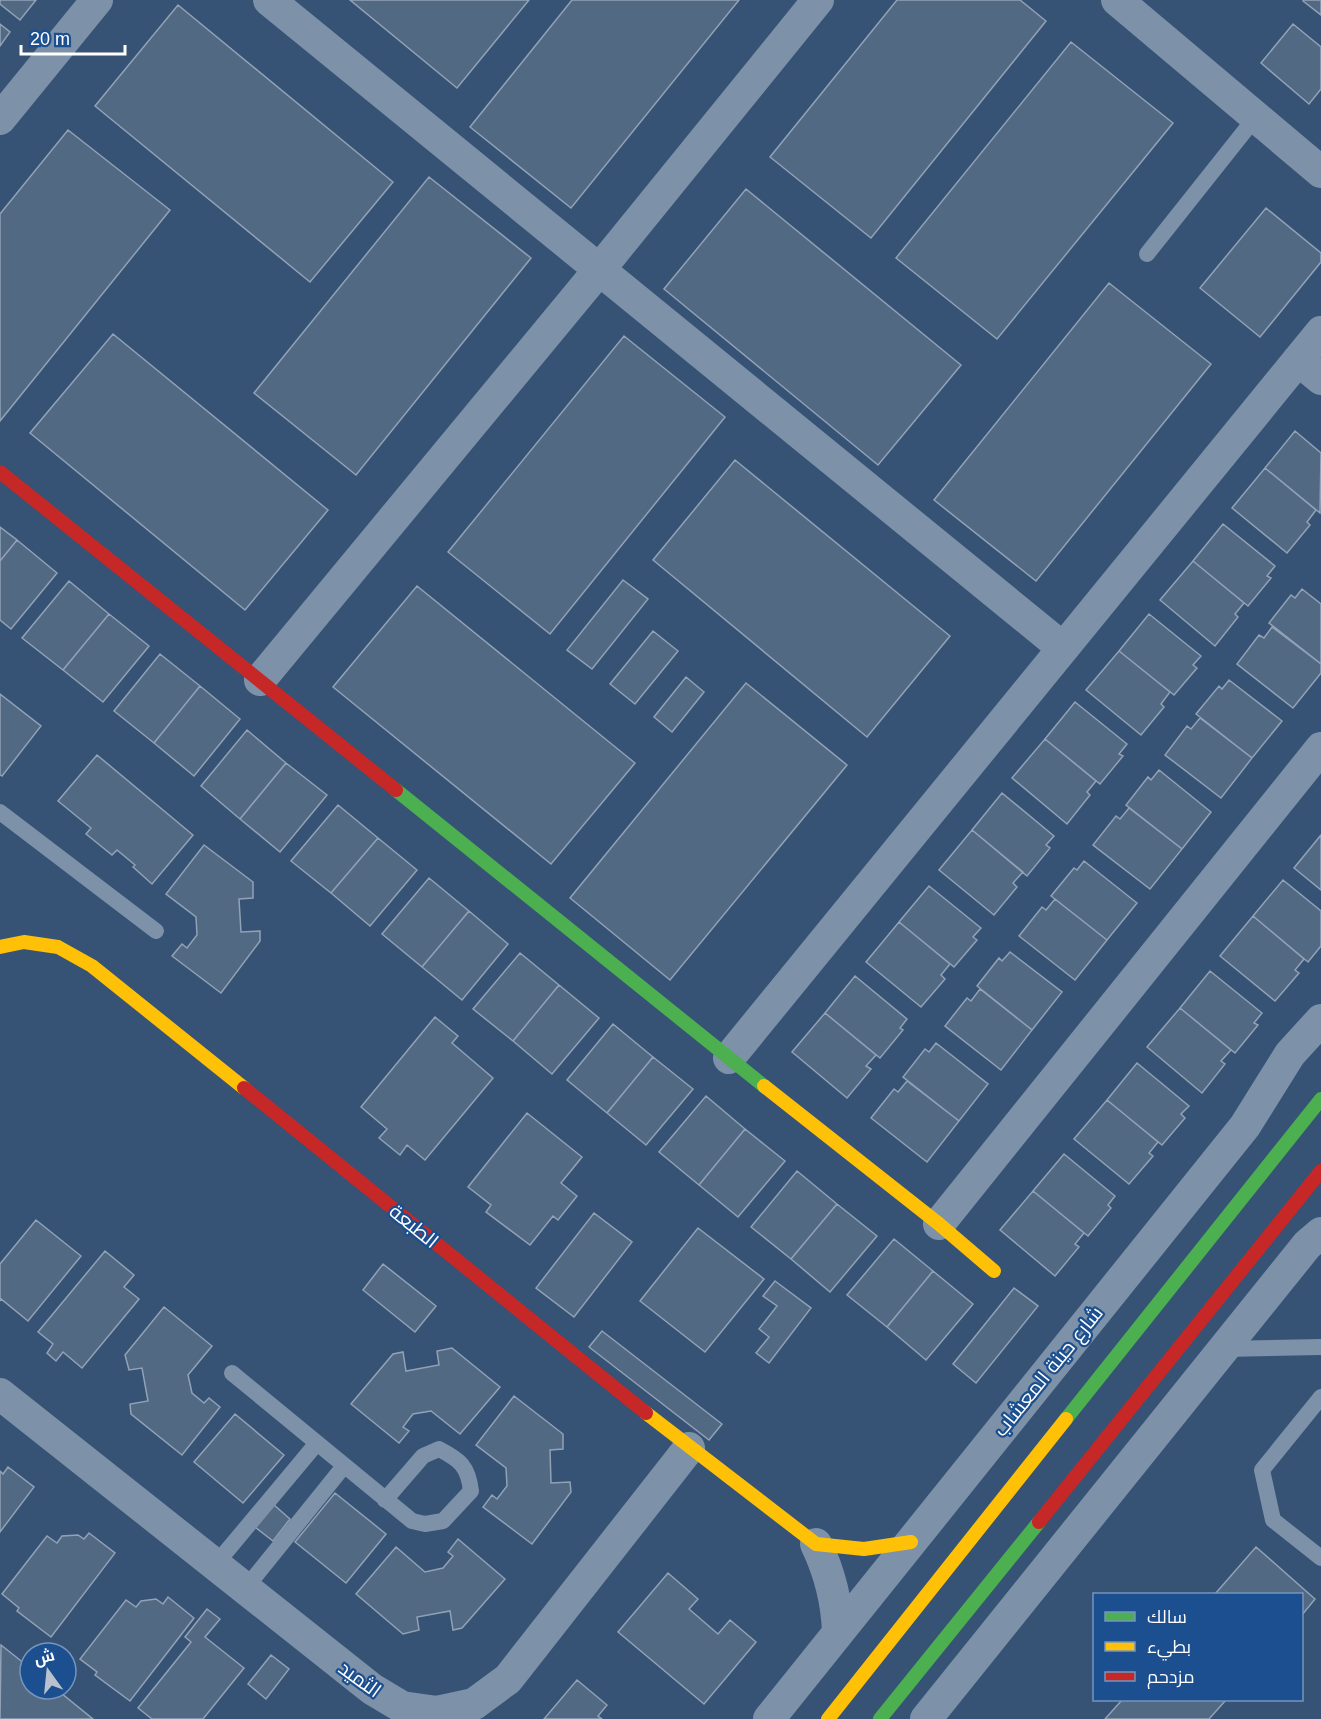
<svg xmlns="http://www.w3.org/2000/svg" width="1321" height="1719" font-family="Helvetica,Cairo,sans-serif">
<rect width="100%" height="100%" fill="#365274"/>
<!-- building -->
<path fill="#526984" stroke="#92a2b6" stroke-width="1.5" d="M0,0H36L20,20L0,4Z
M350,0H529L457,88Z
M572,0H739L571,208L470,127Z
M897,0H1020L1046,21L871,238L770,157Z
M1304,0H1321V15L1303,1Z
M178,5L393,182L310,282L95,106Z
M0,24L10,32L0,46Z
M1293,24L1321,47V89L1309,104L1261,63Z
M1071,42L1173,123L997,339L896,258Z
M68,130L170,210L0,421V214Z
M429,177L531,258L356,475L254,393Z
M746,189L961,365L878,465L664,289Z
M1266,208L1321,253V262L1260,337L1200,288Z
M1109,283L1211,364L1036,581L934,500Z
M113,334L328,510L245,610L30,433Z
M624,336L725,417L550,634L448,552Z
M1295,431L1321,453L1320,513L1265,468Z
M735,460L950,636L867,737L653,560Z
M1265,468L1316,510L1307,522L1310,525L1287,553L1232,508Z
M1223,524L1275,566L1267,576L1271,578L1248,606L1193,561Z
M0,527L17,540L0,561Z
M17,540L57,573L11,629L0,620V561Z
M1193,561L1244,603L1235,614L1238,617L1215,646L1160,600Z
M623,580L648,599L592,669L567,650Z
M69,581L109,614L63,670L22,638Z
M417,586L635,763L551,864L333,687Z
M1302,589L1321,604V664L1269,623L1291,595L1295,598Z
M109,614L149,646L103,702L63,670Z
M1149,614L1201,656L1193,665L1197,668L1174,695L1119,651Z
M1272,627L1321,664V673L1293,708L1237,664L1259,635L1264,638Z
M653,631L678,651L635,704L610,684Z
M1119,651L1170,692L1161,704L1164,707L1141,735L1086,690Z
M160,654L200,686L154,743L114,711Z
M686,677L704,692L672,732L654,717Z
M1229,680L1282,721L1252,758L1196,714L1219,686L1222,689Z
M746,683L847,765L670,980L570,898Z
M200,686L240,719L194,776L154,743Z
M0,694L41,726L2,776L0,775Z
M1075,702L1127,744L1119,754L1123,756L1100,784L1045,739Z
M1200,718L1252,758L1221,798L1165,755L1187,726L1191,729Z
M247,730L286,763L240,819L201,786Z
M1045,739L1096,781L1087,792L1090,795L1067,824L1012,778Z
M97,755L193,835L152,884L133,867L135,865L117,850L112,855L86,834L91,828L58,801Z
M286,763L327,795L280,852L240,819Z
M1159,770L1211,812L1182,849L1126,805L1148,777L1151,780Z
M1002,793L1054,836L1046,845L1050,848L1027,876L972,830Z
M338,805L378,838L331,893L291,861Z
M1129,808L1182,849L1150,889L1093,845L1116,816L1120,819Z
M972,830L1023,872L1013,883L1017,887L994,915L939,870Z
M1321,835V890L1294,868Z
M378,838L417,870L370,926L331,893Z
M204,845L253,882V898L239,899L241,932L260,931V941L221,993L172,956L182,944L187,948L197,935L196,917L166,894Z
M1084,861L1137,903L1107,940L1051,896L1074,868L1077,870Z
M429,878L469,911L422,967L382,934Z
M1283,880L1321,911V946L1308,962L1253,916Z
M929,886L981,928L973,937L977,940L954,967L899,922Z
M1055,899L1107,940L1075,980L1019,936L1042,907L1046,910Z
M469,911L508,944L462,1000L422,967Z
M1253,916L1304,959L1295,970L1299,973L1275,1001L1220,956Z
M899,922L950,964L941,975L945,979L921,1007L866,962Z
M1010,952L1062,992L1032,1030L977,986L999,958L1002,961Z
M520,953L559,985L513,1041L473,1009Z
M1210,971L1262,1013L1254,1023L1258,1025L1235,1053L1180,1008Z
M855,976L907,1019L900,1028L903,1030L880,1058L825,1013Z
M559,985L599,1018L552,1074L513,1041Z
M980,989L1032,1030L1001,1070L945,1026L967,998L971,1001Z
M1180,1008L1231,1050L1221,1061L1225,1064L1202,1093L1147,1047Z
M825,1013L876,1055L866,1066L871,1069L847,1098L792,1052Z
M435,1017L458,1036L452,1043L493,1078L425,1160L407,1145L400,1155L379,1138L387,1129L361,1107Z
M613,1024L653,1057L607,1113L567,1080Z
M936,1043L988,1084L959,1121L903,1077L925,1049L929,1052Z
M653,1057L693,1089L646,1145L607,1113Z
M1137,1063L1189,1106L1181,1114L1185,1118L1162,1145L1107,1100Z
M907,1081L959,1121L927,1162L871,1118L894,1089L898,1092Z
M706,1096L745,1129L699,1185L659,1152Z
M1107,1100L1158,1142L1149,1153L1153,1156L1129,1184L1074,1139Z
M527,1113L582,1157L561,1183L577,1196L558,1220L553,1216L530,1245L486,1212L491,1205L468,1187Z
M745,1129L785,1161L738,1217L699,1185Z
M1064,1154L1115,1196L1108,1205L1111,1208L1088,1236L1033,1191Z
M797,1171L837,1204L791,1259L751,1227Z
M1033,1191L1084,1233L1075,1244L1079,1247L1055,1276L1000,1230Z
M837,1204L877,1236L830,1292L791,1259Z
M594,1213L632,1242L574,1317L536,1288Z
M36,1220L81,1256L28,1321L1,1299L0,1301V1264Z
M698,1228L764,1279L705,1352L640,1301Z
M894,1239L933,1271L887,1327L847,1295Z
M105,1251L134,1275L124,1287L139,1299L82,1368L63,1352L56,1361L47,1353L53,1344L38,1332Z
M383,1264L436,1306L415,1332L363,1290Z
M933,1271L973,1304L926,1360L887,1327Z
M775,1281L811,1308L769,1363L756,1353L769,1337L759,1329L777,1306L763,1296Z
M1014,1288L1038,1306L976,1383L953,1364Z
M164,1307L212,1346L188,1375L192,1393L204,1403L209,1398L220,1407L182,1455L131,1414L130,1404L148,1401L142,1368L129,1370L125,1355Z
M602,1331L722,1424L709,1440L589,1347Z
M452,1348L500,1387L460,1434L431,1411L413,1414L403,1427L409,1431L399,1443L351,1404L393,1354L403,1352L406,1371L439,1365L437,1351Z
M514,1396L563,1434V1449L550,1450L551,1483L570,1482L571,1492L532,1544L483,1507L492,1495L497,1499L507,1486L506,1468L476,1445Z
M235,1414L284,1455L243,1503L194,1462Z
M8,1467L34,1487L0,1532V1471L3,1474Z
M335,1493L386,1534L346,1583L295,1542Z
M273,1504L290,1519L273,1541L255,1527Z
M89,1533L115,1553L51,1637L17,1611L19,1608L2,1594L47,1536L57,1543L62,1536L78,1535L84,1539Z
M458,1539L505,1579L462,1628L453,1630L450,1611L417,1617L419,1630L403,1634L356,1594L396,1547L425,1572L443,1568L453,1556L448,1552Z
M1256,1547L1315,1599L1302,1615V1594H1215Z
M668,1573L698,1599L689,1609L718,1634L730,1620L756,1642L704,1704L618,1632Z
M168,1597L194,1618L130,1701L95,1675L97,1672L80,1659L126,1600L136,1607L141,1601L156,1599L163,1604Z
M207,1609L220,1619L205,1637L244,1668L203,1719H152L138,1708L191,1642L185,1637Z
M1,1645L30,1668V1689H56L93,1719H0Z
M271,1655L289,1669L266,1699L248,1684Z
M577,1680L607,1705L598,1716L602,1719H544Z
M1122,1700H1226L1209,1719H1105Z"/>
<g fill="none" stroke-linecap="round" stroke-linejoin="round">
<!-- lane -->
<path stroke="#7d92a8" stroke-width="16" d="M1147,254L1255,118
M0,812L156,931
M1224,1349L1321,1347
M232,1373L412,1521L425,1524L443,1521L471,1491C468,1466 460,1460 439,1449L423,1456L385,1500
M1321,1397L1262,1470L1273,1520L1321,1558
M215,1565L317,1443
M245,1589L344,1466"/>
<!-- street -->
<path stroke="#7d92a8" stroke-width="32" d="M269,0L1063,648
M1117,0L1321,172
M0,119L97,0
M1298,360L1321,379
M260,680L599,270L818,0
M729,1058L1321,332
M939,1224L1321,748
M0,1394L372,1689L402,1707L437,1712L474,1704L508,1679L689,1448
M816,1544C830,1573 837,1600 838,1633
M769,1719L1245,1126L1290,1054L1321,1020
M926,1719L1307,1245L1321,1233"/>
<!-- fast -->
<path stroke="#4caf50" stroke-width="14" d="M396,790L764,1086
M1066,1419L1321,1099
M880,1719L1039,1522"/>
<!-- slow -->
<path stroke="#ffc107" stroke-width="14" d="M0,947L24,942L58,947L92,966L244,1088
M764,1086L939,1224L994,1271
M646,1413L816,1544L864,1549L911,1542
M828,1719L1066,1419"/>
<!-- jam -->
<path stroke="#c62828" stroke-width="14" d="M0,472L396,790
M244,1088L646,1413
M1039,1522L1321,1171"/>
</g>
<g text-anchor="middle" stroke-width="4.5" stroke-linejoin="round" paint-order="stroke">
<!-- street labels -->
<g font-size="20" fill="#fff" stroke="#1b4f8f">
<text transform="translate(414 1226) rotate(39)" y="7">الطبعة</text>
<text transform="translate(1048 1371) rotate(-51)" y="7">شارع حينة المعشاب</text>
<text transform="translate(360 1679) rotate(36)" y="7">الثميد</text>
</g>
</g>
<!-- legend -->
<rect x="1093" y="1593" width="210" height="108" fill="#1b4f8f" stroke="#7695bc" stroke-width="1.5"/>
<rect x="1105" y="1612" width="30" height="9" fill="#4caf50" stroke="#7695bc" stroke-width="1.5"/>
<text x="1147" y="1623" font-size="18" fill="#ffffff">سالك</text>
<rect x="1105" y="1642" width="30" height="9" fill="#ffc107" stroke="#7695bc" stroke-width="1.5"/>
<text x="1147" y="1653" font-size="18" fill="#ffffff">بطيء</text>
<rect x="1105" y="1672" width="30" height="9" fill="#c62828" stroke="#7695bc" stroke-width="1.5"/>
<text x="1147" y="1683" font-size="18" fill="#ffffff">مزدحم</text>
<!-- north arrow -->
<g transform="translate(48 1671) rotate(345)"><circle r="28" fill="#1b4f8f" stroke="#7695bc" stroke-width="1.5"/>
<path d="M0-4.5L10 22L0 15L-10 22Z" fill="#b9c2ce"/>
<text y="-9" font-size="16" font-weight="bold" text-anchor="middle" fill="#ffffff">ش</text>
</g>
<!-- scale -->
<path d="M21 45v9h104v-9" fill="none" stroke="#ffffff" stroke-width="3"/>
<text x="30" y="45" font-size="18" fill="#ffffff" stroke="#1b4f8f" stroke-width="4.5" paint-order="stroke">20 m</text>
</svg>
